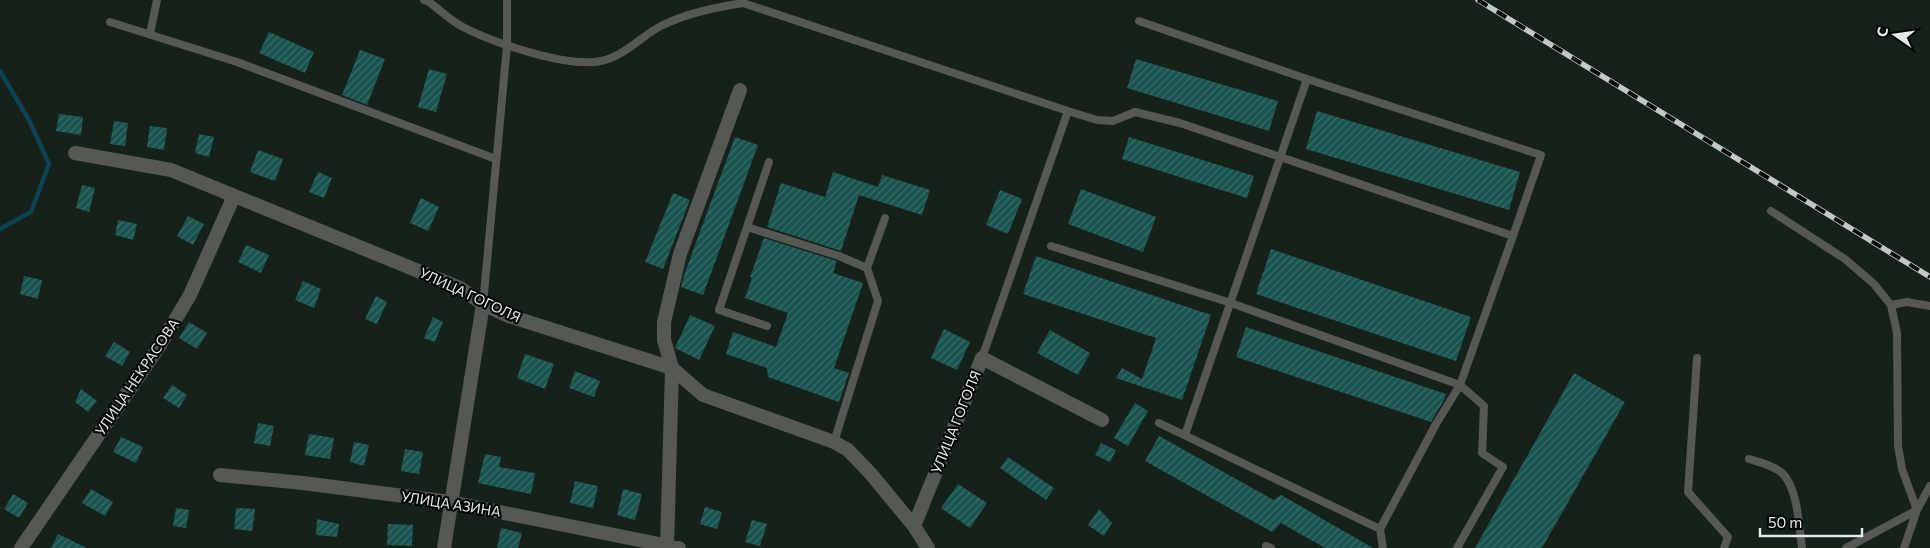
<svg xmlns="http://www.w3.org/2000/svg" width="1930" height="548" font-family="Commissioner,sans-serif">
<defs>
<pattern id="building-hatch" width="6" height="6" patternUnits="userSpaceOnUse" patternTransform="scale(1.25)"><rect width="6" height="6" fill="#195450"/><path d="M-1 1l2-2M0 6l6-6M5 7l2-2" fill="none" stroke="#3a6d69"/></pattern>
</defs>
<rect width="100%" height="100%" fill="#16211a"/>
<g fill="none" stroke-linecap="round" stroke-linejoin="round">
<!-- stream -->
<path stroke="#0d4252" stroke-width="4.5" d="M0,71L29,120L49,164L31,212L0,229"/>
</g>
<!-- building -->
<path fill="url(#building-hatch)" d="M269,32L314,52L305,73L259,53Z
M360,50L385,59L367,105L342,95Z
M1136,59L1278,101L1269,131L1127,88Z
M429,69L447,74L436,112L418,107Z
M1317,111L1520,172L1509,210L1306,149Z
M59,114L83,117L81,135L56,131Z
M114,121L128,123L125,146L110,144Z
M150,126L167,128L164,150L147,147Z
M199,134L214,137L209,157L195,153Z
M735,137L758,145L703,295L681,287L684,275Z
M1129,137L1254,176L1247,198L1122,159Z
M258,150L283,159L275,181L250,172Z
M318,172L332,178L324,198L309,192Z
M833,172L878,187L882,175L930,190L922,215L859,195L841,251L767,227L781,183L825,197Z
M82,185L95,188L89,212L76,208Z
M1081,189L1156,217L1143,252L1068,224Z
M1000,190L1022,199L1008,234L986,225Z
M673,193L690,200L663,269L645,262Z
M421,198L439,207L428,231L410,223Z
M188,216L204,224L193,245L177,236Z
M118,220L137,224L133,240L115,235Z
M764,238L837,261L833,273L863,283L834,368L849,373L839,402L768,377L767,368L726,354L733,332L776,347L788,313L745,298L752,278L750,277Z
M246,245L269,255L261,273L238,262Z
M1271,249L1471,317L1456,361L1256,294Z
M1036,256L1211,315L1182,400L1116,378L1122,368L1142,379L1156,338L1023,294Z
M24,276L42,280L38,299L20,294Z
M303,281L321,289L314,308L295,300Z
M376,296L387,302L377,324L365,319Z
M690,315L715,326L699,360L675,348Z
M433,317L443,322L435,342L424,338Z
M189,322L207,333L197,349L179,338Z
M1246,327L1446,394L1444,400L1431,422L1236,357Z
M944,329L970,342L957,370L931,358Z
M1050,330L1090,353L1078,375L1037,353Z
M114,342L130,352L122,366L105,356Z
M525,354L554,364L545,389L517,378Z
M575,371L600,381L594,397L569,388Z
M1574,373L1625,402L1542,548H1475Z
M172,385L187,395L179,408L163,398Z
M81,389L97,401L88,412L75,402Z
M1135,403L1148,411L1128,446L1114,438Z
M258,423L274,426L270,446L254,443Z
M309,434L334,438L330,459L305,455Z
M1159,436L1274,500L1281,495L1373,548H1325L1281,523L1272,532L1145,461Z
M121,437L143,447L136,463L113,452Z
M354,442L369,445L364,466L350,462Z
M1101,443L1116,450L1110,462L1095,455Z
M405,449L423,452L419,474L401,471Z
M485,454L501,457L499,467L535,473L531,494L478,483Z
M1008,457L1054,488L1046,500L1000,468Z
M575,481L598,486L593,508L570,503Z
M958,484L987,503L970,528L941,508Z
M91,489L113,502L105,516L82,503Z
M623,489L642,494L635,520L617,515Z
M13,494L28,503L19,518L4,509Z
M705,507L722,512L717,529L700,524Z
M176,508L189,510L186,528L173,526Z
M236,508L255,509L252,531L234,529Z
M1099,509L1112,523L1104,536L1088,525Z
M317,519L339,524L337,537L316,535Z
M752,520L767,524L760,546L745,542Z
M388,524L413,525L412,546L387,545Z
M501,528L522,533L518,548H497Z
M58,534L87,548H51Z"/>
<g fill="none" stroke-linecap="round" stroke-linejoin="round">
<!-- service -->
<path stroke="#565853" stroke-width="8" d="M424,0L429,2C440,10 451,21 463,27C494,43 567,68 601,61C625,56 642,35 663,25C687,13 717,7 743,3L1068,111L982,358
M1139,21L1307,79L1541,155L1513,236
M110,22L237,62L496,159
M150,34L157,0
M1068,111L1097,120L1113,121L1135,112L1180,123L1513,236L1460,385L1436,424L1380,529L1383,548
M1771,211L1845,259L1874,284L1891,305L1897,333L1898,446L1902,469L1917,510L1904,548
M747,227L839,256L867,268
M1051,246L1231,303L1460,385L1484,406L1482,453L1503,467L1457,548
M483,304L507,46V0
M1891,305L1907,302L1930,306
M767,326L719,310L769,162
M1697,358L1688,492L1728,537L1724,548
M1159,423L1380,529
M1185,435L1307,79
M834,442L878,301L867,268L885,218
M1749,459C1759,462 1773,465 1782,473C1798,488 1799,527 1802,548
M1266,546L1271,548
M1846,548L1917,510L1930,486"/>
<!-- minor -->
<path stroke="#565853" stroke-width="14" d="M75,153L171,170L460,288L483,304L506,315L672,368L703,395L834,442L848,450L871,474L914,526L928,548
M220,475L303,483L450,502L679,548
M914,526L982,358L1102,420
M21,548L160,345L190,295L234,196
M444,548L483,304
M667,548L672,368L664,340V322L680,254L740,90"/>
<!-- rail casing -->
<g stroke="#c2c9c4" stroke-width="5.5">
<path id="rail" d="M1478,0L1930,277"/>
</g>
<!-- rail -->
<use href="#rail" stroke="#050906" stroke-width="4" stroke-dasharray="11" stroke-linecap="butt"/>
</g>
<g text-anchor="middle" stroke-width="4.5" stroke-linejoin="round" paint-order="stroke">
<!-- street labels -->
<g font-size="14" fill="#e4ebe6" stroke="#050906">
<text transform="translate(470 295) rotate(25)" y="5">УЛИЦА ГОГОЛЯ</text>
<text transform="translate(137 377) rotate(-56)" y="5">УЛИЦА НЕКРАСОВА</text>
<text transform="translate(956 422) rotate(-68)" y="5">УЛИЦА ГОГОЛЯ</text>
<text transform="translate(451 504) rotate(9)" y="5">УЛИЦА АЗИНА</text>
</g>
</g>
<!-- north arrow -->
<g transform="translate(1895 35) rotate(283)" stroke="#050906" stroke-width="4" paint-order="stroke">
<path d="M0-4L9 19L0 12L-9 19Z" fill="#e4ebe6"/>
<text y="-8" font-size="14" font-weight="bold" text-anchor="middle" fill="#e4ebe6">С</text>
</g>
<!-- scale -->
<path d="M1760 528v8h102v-8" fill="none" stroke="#e4ebe6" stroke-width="2.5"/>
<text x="1768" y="528" font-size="15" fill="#e4ebe6" stroke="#050906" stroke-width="4" paint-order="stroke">50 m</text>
</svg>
